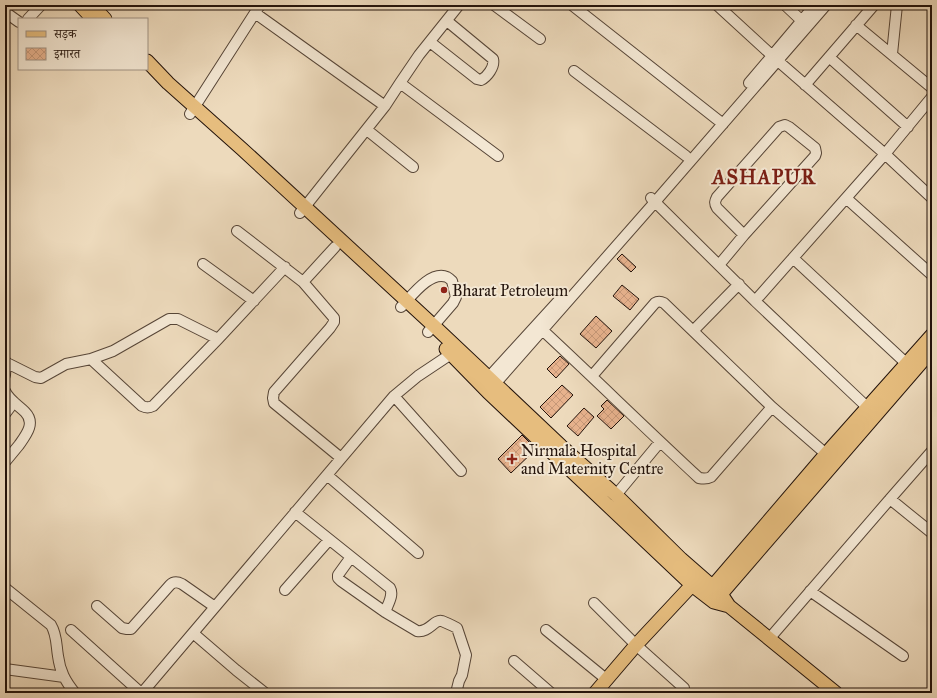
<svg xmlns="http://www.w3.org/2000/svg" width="937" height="698" font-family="'IM FELL Great Primer','Noto Serif Devanagari',serif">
<defs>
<pattern id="building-cross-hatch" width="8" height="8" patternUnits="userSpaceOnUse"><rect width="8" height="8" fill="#e7b28d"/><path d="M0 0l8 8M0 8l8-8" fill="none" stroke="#c69878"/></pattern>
</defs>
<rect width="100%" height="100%" fill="#eddabc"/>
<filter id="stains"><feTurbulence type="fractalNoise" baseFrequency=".005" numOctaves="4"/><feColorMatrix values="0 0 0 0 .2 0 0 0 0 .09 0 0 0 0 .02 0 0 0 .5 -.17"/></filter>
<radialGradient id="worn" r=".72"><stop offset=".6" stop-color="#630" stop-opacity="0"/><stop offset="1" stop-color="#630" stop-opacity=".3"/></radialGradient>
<!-- building -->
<path fill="url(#building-cross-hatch)" stroke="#23130b" d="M622,254L636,267L631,272L617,259Z
M622,285L639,299L630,310L613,296Z
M596,316L612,331L596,348L580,334Z
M560,356L569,364L556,378L547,369Z
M562,385L573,395L551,418L540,407Z
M607,400L624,416L611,429L597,416L604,409L601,406Z
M584,408L594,417L578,436L567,426Z
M522,435L536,449L511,473L498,459Z"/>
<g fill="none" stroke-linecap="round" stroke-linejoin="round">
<!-- minor casing -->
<g stroke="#564537" stroke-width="12">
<path id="minor" d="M494,5L540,39
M572,5L723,124
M717,5L778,61L885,154L932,198
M785,5L802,21
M5,12L19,22
M255,13L385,106
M28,19L41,5
M856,25L932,88
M430,42L477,79L481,80C487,77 495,67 493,59L447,21
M892,54L897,5
M829,57L908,127
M574,71L686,156
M400,83L498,156
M749,83L815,5
M805,85L874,5
M190,114L260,5
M367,130L413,167
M651,198L755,301L867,407
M846,198L932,275
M300,213L385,106L400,83L419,55L459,5
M237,231L303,282L334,318V322L330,328L274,392L273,398L274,403L341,458
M793,258L907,364
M203,264L254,301
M719,265L744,235L815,156L816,153L815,148L789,127L785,125L779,127L717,197C715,201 714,203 717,208L744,235
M303,282L335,247
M755,301L885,154L932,97
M401,307C411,297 430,270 447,277C449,278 450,279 452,281L456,297L453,303L428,332
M537,325C592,376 645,428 699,478C704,479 707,479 711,477L772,407
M693,331L739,284
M91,359L142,406C146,408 149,408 153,406L218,339L285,267
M5,362L35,377L41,378L66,364L91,359L113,351L169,319H178L218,339
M5,375L6,362
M592,376L655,303C658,301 660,301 664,303L772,407L826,454
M488,378L561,298
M495,384L655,202L826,5
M5,391C9,400 18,405 25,412C36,423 26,435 19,445C14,451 10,456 5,462
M394,396L461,471
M5,414L14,402
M327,475L418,553
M616,495L660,442
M890,499L932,533
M295,512L390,588C394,595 388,604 385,612
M351,557L338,575V578L341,581L385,612L417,631C429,633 434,619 442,621C447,623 453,626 457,628L466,655L462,675L459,681L456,693
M5,588L51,625C57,635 56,644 58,656C60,671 65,681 75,693
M285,590L329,540
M810,591L903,656
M594,603L636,645L684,688
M97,606L122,628L127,629H131L170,585C174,581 178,582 182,584L215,607
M71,630L141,693
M546,630L606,679
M193,633L236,670L265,693
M769,639L890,499L932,451
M514,661L551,693
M5,669L64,677
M142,693L394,396L418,376L451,354"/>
</g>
<!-- major casing -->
<g stroke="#23130b" stroke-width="15">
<path id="major" d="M80,5L93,19
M92,5L105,19
M147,61L168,83L242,149L434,326L561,446L616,495L681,559L721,594L729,606L836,693
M446,349L488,392L692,585L714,602L729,606
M707,593L826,454L932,335
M715,601L932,350
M595,693L636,645L692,585"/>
</g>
<!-- minor -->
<use href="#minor" stroke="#f3e7d3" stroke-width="10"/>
<!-- major -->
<use href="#major" stroke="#e6bd7e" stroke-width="13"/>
</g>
<!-- markers -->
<g fill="#8f2418" stroke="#f3e7d3" stroke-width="1.5">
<circle cx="444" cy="290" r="4"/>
<path d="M510 453h4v4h4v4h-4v4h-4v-4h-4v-4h4z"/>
</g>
<g text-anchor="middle" stroke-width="4" stroke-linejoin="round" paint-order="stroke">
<!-- poi labels -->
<g font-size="16" fill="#23130b" stroke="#f3e7d3" text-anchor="start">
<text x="452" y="296">Bharat Petroleum</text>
<text x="521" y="456">Nirmala Hospital<tspan x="521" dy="18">and Maternity Centre</tspan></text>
</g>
<!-- district labels -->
<g font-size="20" font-weight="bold" letter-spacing="1" fill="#7a1f14" stroke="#f3e7d3">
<text x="764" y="184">ASHAPUR</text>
</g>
</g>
<!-- margin -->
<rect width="937" height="698" fill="none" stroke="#eddabc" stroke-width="20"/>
<rect x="6" y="6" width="925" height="686" fill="none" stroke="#23130b" stroke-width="2"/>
<rect x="10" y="10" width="917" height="678" fill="none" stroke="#23130b"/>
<!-- legend -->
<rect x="18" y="18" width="130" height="52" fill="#f3e7d3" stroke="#a09283"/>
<rect x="26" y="31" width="20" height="6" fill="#e6bd7e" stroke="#a09283"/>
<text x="54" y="38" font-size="12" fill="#23130b">सड़क</text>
<rect x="26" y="48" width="20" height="12" fill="url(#building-cross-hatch)" stroke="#a09283"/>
<text x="54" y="58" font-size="12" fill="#23130b">इमारत</text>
<rect width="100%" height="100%" filter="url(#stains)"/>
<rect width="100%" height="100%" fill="url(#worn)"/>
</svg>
